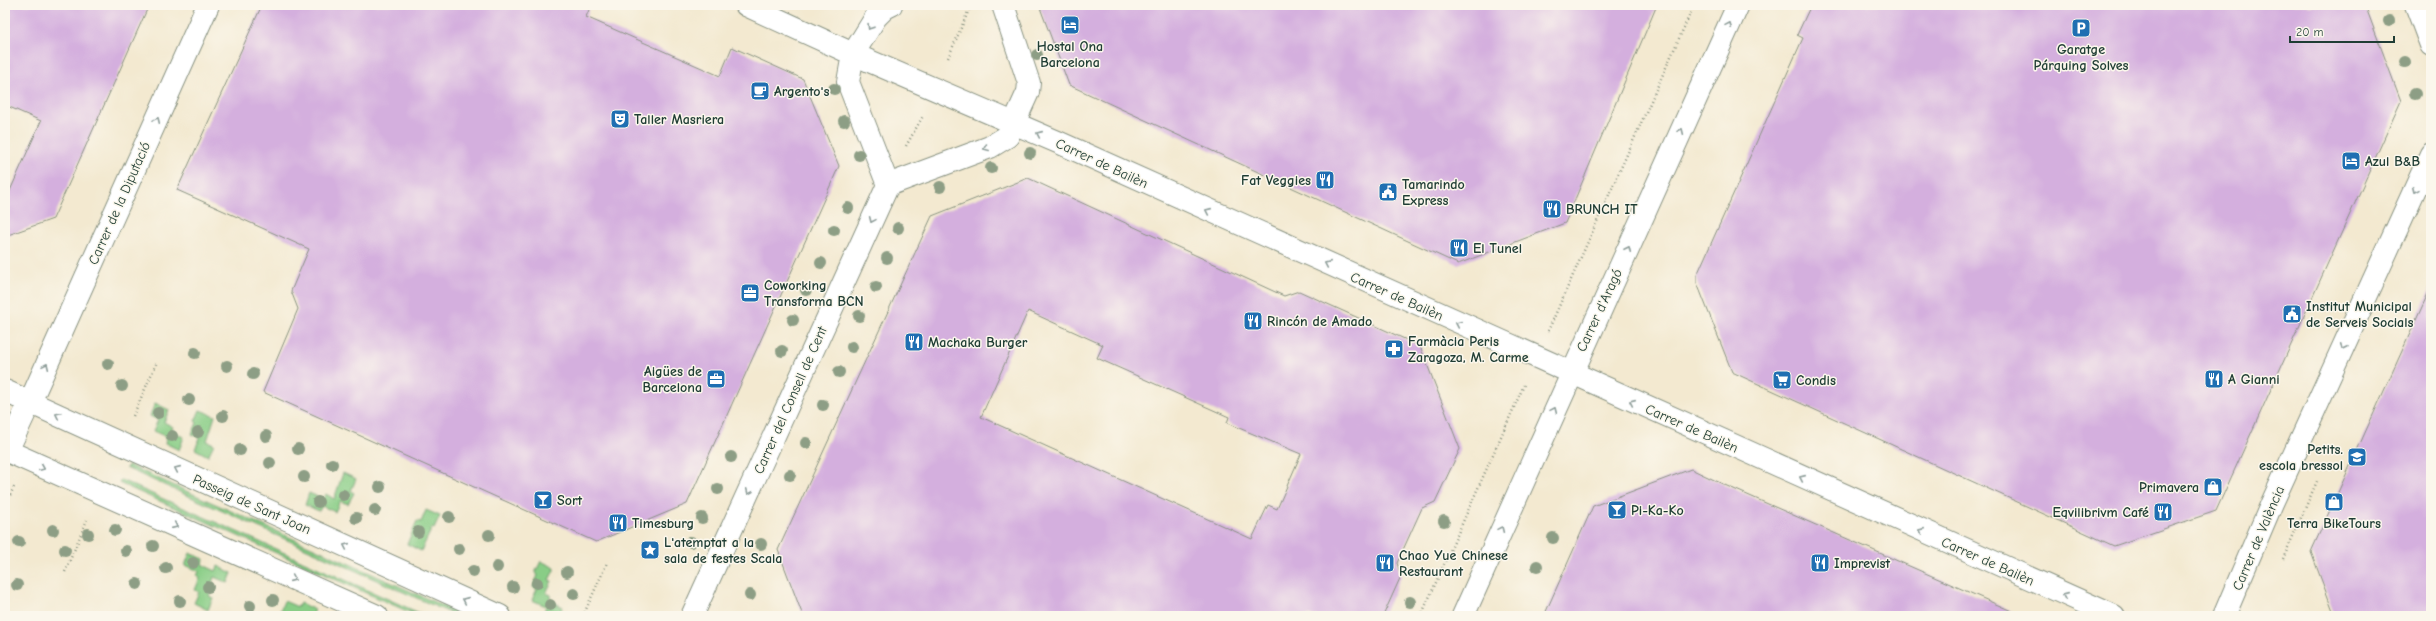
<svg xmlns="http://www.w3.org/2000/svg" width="2436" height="621" font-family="'Comic Neue',sans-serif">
<rect width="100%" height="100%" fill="#fbf7ec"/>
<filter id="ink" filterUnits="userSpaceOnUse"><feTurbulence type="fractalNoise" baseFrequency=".025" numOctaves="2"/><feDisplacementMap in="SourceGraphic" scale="8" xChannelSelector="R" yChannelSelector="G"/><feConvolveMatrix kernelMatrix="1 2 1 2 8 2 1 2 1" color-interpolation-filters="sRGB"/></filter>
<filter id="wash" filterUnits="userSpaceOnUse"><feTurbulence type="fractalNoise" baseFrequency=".012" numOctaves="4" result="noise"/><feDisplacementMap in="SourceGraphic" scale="16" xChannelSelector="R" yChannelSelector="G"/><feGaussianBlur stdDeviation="0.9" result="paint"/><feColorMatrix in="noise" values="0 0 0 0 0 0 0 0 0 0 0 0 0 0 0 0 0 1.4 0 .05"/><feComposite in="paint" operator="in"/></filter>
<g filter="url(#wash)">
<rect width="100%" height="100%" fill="#f3e9d0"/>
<!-- green -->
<path fill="#89cd86" stroke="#54855d" d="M155,403L169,410L164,422L173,427L171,431L184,437L179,450L165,443L167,437L153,431L158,420L150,416Z
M200,410L215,416L207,441L214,444L208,456L195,449L200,438L192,434L197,423L195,421Z
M128,465L466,616H457L126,468Z
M343,473L356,479L351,491L354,493L348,504L340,501L335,512L322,506L319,511L305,505L309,493L323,499L326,494L334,499Z
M121,480L426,616H418L119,483Z
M426,510L440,516L434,529L432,528L421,551L407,544L417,521L421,522Z
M190,553L204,559L203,565L216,571L218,566L232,573L228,583L214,577L212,583L214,584L209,596L213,598L208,610L194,603L199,592L195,590L200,578L197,576L199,571L185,565Z
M541,561L555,568L549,580L552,581L546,593L551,595L549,600L563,607L559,616L544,612L546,606L532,600L537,589L533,587L538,575L535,573Z
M284,601L298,607L300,603L315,610L312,616H281L279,613Z"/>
<g id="blocks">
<!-- building -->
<path fill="#d4afde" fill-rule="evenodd" d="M5,5H149L53,219L5,236V202L41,121L5,105Z
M262,5H591L586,17L720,76L732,47L803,79L839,166L687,504L596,542L263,392L298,309L291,291L309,249L177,190Z
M1039,5H1657L1565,223L1458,264L1069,85Z
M1811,5H2365L2401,101L2216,511L2114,546L1732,372L1697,283V275L1803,38L1797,35Z
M1028,178L1284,296L1299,291L1420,346L1460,449L1435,502L1422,508L1397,563L1401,576L1383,616H803L778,550L932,216ZM1028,311L1103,345L1097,358L1229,417L1227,423L1301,454L1277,509L1268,505L1252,539L981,417Z
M2431,287V616H2335L2311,552Z
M1691,469L1727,486L2023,616H1544L1593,506Z"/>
</g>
</g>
<g filter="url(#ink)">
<use href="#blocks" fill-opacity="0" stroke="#899382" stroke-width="1"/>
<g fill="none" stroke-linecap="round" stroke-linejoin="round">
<!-- street casing -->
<g stroke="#899382" stroke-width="24">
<path id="street" d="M2416,5L2431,45
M888,185L990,147L1008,136L1028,92L1029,83L1003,5
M30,402L208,5
M692,616L888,185L848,82L853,54L876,17L885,8L891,5"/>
</g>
<!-- secondary casing -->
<g stroke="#899382" stroke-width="24">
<path id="secondary" d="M746,5L853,54L1060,143L2114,616
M5,391L500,616
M5,450L377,616
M7,451L30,402
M2224,616L2272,503L2431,154"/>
</g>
<!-- primary casing -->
<g stroke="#899382" stroke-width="24">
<path id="primary" d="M1463,616L1738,5"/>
</g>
<!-- path -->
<path stroke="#899382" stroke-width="2.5" stroke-dasharray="1 3" stroke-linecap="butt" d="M948,58L971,5
M906,146L923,116
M1548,331L1694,5
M133,416L157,362
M5,506L14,487
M2283,559L2318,479
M65,572L87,520
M583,616L607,563
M1421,616L1524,385"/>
<!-- street -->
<use href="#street" stroke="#fff" stroke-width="22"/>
<!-- secondary -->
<use href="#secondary" stroke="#fff" stroke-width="22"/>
<!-- primary -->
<use href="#primary" stroke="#fff" stroke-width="22"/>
</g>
<!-- trees -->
<g fill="#8d9e85">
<circle cx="2389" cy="21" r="6"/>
<circle cx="1037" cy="55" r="6"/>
<circle cx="2405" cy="62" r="6"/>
<circle cx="834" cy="89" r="6"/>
<circle cx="2415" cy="94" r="6"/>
<circle cx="844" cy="121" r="6"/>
<circle cx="1030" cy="153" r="6"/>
<circle cx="859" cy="155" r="6"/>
<circle cx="991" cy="168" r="6"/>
<circle cx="940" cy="187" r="6"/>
<circle cx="848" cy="208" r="6"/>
<circle cx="898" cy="228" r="6"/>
<circle cx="834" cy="230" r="6"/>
<circle cx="887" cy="258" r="6"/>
<circle cx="821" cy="263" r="6"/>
<circle cx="876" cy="287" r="6"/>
<circle cx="806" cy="290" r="6"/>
<circle cx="859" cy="316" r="6"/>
<circle cx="793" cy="320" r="6"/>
<circle cx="852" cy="347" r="6"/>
<circle cx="782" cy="351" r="6"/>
<circle cx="195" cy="353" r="6"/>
<circle cx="108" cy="364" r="6"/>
<circle cx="227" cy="366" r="6"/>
<circle cx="839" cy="372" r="6"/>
<circle cx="253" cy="374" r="6"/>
<circle cx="122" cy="386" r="6"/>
<circle cx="189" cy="400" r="6"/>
<circle cx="823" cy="405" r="6"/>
<circle cx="158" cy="413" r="6"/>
<circle cx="223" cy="416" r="6"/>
<circle cx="198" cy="432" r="6"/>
<circle cx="172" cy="436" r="6"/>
<circle cx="266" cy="436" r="6"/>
<circle cx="806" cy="443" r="6"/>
<circle cx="298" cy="449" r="6"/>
<circle cx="240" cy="450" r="6"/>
<circle cx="731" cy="457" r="6"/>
<circle cx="270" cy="463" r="6"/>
<circle cx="332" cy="464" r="6"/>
<circle cx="790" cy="475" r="6"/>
<circle cx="304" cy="477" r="6"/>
<circle cx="380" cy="487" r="6"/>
<circle cx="718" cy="489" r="6"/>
<circle cx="343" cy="495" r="6"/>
<circle cx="318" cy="502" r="6"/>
<circle cx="375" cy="510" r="6"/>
<circle cx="449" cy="517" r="6"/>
<circle cx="356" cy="518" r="6"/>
<circle cx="702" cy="518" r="6"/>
<circle cx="1444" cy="521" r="6"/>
<circle cx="53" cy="530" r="6"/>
<circle cx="115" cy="530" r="6"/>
<circle cx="418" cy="532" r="6"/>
<circle cx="88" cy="534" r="6"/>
<circle cx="489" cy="535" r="6"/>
<circle cx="1553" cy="538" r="6"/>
<circle cx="19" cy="542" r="6"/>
<circle cx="691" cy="542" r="6"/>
<circle cx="761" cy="544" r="6"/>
<circle cx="153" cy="546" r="6"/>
<circle cx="459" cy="549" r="6"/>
<circle cx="65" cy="550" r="6"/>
<circle cx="126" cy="551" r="6"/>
<circle cx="193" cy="563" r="6"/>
<circle cx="1537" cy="566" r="6"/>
<circle cx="497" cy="567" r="6"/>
<circle cx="166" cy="568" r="6"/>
<circle cx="473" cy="571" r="6"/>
<circle cx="567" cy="572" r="6"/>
<circle cx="537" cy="583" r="6"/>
<circle cx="137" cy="584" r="6"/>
<circle cx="17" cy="585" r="6"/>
<circle cx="208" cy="587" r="6"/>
<circle cx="513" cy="587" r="6"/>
<circle cx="574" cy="594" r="6"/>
<circle cx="750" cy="595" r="6"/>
<circle cx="273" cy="600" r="6"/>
<circle cx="180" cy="601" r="6"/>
<circle cx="1410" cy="602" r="6"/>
<circle cx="550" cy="605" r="6"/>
<circle cx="250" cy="606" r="6"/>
</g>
<!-- one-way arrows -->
<defs><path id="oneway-chevron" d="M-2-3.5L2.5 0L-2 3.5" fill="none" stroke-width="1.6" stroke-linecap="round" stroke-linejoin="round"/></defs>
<g stroke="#8f9e9a">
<use href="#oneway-chevron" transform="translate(1729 25) rotate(-66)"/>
<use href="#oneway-chevron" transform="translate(870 27) rotate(122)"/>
<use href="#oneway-chevron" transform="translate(157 120) rotate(-66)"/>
<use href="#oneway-chevron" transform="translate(1681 131) rotate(-66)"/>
<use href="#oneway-chevron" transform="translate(1039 134) rotate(-156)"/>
<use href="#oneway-chevron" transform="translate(986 148) rotate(157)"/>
<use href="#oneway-chevron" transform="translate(2415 190) rotate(114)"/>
<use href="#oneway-chevron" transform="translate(1208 211) rotate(-156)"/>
<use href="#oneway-chevron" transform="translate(872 220) rotate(114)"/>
<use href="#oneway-chevron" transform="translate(1628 249) rotate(-65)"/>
<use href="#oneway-chevron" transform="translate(1327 264) rotate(-156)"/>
<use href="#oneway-chevron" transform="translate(1458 324) rotate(-156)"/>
<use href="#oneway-chevron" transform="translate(2344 347) rotate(115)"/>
<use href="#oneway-chevron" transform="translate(46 366) rotate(-66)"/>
<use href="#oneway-chevron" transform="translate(1632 402) rotate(-156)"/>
<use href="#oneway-chevron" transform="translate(1554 410) rotate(-66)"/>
<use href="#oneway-chevron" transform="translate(58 415) rotate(-155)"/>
<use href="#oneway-chevron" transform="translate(42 468) rotate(23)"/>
<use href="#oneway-chevron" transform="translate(177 469) rotate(-156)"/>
<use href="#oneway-chevron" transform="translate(1802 478) rotate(-156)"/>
<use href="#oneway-chevron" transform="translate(749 492) rotate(114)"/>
<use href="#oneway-chevron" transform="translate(175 526) rotate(24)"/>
<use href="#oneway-chevron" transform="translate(1501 529) rotate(-66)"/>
<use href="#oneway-chevron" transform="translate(1921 531) rotate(-156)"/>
<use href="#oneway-chevron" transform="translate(346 546) rotate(-156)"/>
<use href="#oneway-chevron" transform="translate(293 579) rotate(24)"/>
<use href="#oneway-chevron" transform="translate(2065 596) rotate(-156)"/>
<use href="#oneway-chevron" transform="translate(465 600) rotate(-156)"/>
</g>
</g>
<!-- icons -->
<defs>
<g id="hotel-square" transform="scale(1)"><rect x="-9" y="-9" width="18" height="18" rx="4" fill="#1f6fb2" stroke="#fbf7ec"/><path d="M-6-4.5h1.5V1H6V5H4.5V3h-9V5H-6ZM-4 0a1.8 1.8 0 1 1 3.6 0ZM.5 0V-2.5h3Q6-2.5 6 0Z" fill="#fff"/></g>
<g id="parking-square" transform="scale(1)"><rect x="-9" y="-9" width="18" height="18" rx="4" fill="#1f6fb2" stroke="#fbf7ec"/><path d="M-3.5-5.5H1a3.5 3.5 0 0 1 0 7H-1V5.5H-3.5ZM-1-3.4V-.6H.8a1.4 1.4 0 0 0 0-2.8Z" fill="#fff"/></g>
<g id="cafe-square" transform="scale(1)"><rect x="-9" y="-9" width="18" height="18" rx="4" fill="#1f6fb2" stroke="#fbf7ec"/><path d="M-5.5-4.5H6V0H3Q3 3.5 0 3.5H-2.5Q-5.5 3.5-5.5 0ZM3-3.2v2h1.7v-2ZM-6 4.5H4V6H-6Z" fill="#fff"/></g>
<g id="theatre-square" transform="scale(1)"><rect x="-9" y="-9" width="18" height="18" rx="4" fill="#1f6fb2" stroke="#fbf7ec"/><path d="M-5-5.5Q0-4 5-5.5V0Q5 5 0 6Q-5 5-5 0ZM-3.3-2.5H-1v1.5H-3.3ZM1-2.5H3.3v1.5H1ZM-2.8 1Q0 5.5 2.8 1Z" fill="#fff"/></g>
<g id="restaurant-square" transform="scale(1)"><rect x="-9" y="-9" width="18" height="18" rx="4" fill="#1f6fb2" stroke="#fbf7ec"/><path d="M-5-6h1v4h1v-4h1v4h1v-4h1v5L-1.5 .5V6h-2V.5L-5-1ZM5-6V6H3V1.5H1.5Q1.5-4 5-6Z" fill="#fff"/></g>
<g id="civic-square" transform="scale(1)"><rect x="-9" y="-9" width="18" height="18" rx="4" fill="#1f6fb2" stroke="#fbf7ec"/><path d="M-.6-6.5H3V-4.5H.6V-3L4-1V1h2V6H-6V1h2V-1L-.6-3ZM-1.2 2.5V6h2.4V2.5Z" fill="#fff"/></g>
<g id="office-square" transform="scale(1)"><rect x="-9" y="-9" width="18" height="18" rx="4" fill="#1f6fb2" stroke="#fbf7ec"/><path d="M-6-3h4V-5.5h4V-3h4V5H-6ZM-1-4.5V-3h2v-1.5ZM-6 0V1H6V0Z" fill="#fff"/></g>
<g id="pharmacy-square" transform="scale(1)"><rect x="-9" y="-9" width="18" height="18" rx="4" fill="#1f6fb2" stroke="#fbf7ec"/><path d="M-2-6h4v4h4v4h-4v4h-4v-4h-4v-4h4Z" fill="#fff"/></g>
<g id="supermarket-square" transform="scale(1)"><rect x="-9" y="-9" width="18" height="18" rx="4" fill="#1f6fb2" stroke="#fbf7ec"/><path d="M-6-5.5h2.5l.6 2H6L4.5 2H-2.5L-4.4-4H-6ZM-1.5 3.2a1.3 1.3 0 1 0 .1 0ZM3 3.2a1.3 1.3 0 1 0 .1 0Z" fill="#fff"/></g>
<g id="school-square" transform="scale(1)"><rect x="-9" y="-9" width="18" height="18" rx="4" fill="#1f6fb2" stroke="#fbf7ec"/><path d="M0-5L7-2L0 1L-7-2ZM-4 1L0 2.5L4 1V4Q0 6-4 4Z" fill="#fff"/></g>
<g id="shop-square" transform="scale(1)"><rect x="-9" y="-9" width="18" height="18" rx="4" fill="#1f6fb2" stroke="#fbf7ec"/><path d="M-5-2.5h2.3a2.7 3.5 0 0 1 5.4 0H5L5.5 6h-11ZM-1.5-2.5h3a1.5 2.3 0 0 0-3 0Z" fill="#fff"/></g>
<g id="bar-square" transform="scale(1)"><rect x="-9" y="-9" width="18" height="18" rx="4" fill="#1f6fb2" stroke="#fbf7ec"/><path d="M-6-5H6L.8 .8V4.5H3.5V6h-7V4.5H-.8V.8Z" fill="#fff"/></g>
<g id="sight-square" transform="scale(1)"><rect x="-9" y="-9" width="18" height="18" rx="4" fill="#1f6fb2" stroke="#fbf7ec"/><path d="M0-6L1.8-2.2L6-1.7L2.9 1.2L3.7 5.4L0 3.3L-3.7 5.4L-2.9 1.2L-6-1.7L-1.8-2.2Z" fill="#fff"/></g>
</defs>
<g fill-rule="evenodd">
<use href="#hotel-square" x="1070" y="25"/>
<use href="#parking-square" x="2081" y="28"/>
<use href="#cafe-square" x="760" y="91"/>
<use href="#theatre-square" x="620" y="119"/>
<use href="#hotel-square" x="2351" y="161"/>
<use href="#restaurant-square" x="1325" y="180"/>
<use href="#civic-square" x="1388" y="192"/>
<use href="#restaurant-square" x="1552" y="209"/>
<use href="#restaurant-square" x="1459" y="248"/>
<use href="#office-square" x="750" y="293"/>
<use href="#civic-square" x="2292" y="314"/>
<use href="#restaurant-square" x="1253" y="321"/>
<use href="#restaurant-square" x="914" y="342"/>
<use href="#pharmacy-square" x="1394" y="349"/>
<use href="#office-square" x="716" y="379"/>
<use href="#restaurant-square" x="2214" y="379"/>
<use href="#supermarket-square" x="1782" y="380"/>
<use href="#school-square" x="2357" y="457"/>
<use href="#shop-square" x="2213" y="487"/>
<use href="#bar-square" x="543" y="500"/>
<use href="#shop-square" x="2334" y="502"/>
<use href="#bar-square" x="1617" y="510"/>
<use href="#restaurant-square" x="2163" y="512"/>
<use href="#restaurant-square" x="618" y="523"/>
<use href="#sight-square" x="650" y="550"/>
<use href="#restaurant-square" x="1385" y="563"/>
<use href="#restaurant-square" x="1820" y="563"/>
</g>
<g text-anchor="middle" stroke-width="3" stroke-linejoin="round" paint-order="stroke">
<!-- poi labels -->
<g font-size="14" font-weight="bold" fill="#1f3d34" stroke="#fbf7ec" text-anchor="start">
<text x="1070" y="51" text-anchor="middle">Hostal Ona<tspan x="1070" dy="16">Barcelona</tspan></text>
<text x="2081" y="54" text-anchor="middle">Garatge<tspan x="2081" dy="16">Párquing Solves</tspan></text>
<text x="774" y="96">Argento's</text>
<text x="634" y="124">Taller Masriera</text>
<text x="2365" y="166">Azul B&amp;B</text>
<text x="1311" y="185" text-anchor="end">Fat Veggies</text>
<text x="1402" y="189">Tamarindo<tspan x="1402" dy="16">Express</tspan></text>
<text x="1566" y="214">BRUNCH IT</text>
<text x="1473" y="253">El Tunel</text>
<text x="764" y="290">Coworking<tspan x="764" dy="16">Transforma BCN</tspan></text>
<text x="2306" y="311">Institut Municipal<tspan x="2306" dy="16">de Serveis Socials</tspan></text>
<text x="1267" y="326">Rincón de Amado</text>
<text x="1408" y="346">Farmàcia Peris<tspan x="1408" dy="16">Zaragoza, M. Carme</tspan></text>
<text x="928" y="347">Machaka Burger</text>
<text x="702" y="376" text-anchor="end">Aigües de<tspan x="702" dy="16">Barcelona</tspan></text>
<text x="2228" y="384">A Gianni</text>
<text x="1796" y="385">Condis</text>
<text x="2343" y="454" text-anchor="end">Petits.<tspan x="2343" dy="16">escola bressol</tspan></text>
<text x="2199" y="492" text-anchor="end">Primavera</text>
<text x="557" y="505">Sort</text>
<text x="1631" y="515">Pi-Ka-Ko</text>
<text x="2149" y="517" text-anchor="end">Eqvilibrivm Café</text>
<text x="632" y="528">Timesburg</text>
<text x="2334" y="528" text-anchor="middle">Terra BikeTours</text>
<text x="664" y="547">L'atemptat a la<tspan x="664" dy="16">sala de festes Scala</tspan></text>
<text x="1399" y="560">Chao Yue Chinese<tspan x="1399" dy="16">Restaurant</tspan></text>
<text x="1834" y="568">Imprevist</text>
</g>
<!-- street labels -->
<g font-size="14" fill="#1f3d34" stroke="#fbf7ec">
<text transform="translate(1102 163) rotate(25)" y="5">Carrer de Bailèn</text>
<text transform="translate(119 203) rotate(-66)" y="5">Carrer de la Diputació</text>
<text transform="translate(1397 296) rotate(24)" y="5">Carrer de Bailèn</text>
<text transform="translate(1599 310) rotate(-65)" y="5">Carrer d'Aragó</text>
<text transform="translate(790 400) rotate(-66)" y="5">Carrer del Consell de Cent</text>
<text transform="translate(1692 428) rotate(24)" y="5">Carrer de Bailèn</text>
<text transform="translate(252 504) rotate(24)" y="5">Passeig de Sant Joan</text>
<text transform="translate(2258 538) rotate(-67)" y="5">Carrer de València</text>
<text transform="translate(1988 561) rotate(24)" y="5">Carrer de Bailèn</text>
</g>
</g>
<!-- margin -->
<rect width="2436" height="621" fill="none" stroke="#fbf7ec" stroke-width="20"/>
<!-- scale -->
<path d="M2290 36v6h104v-6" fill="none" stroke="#1f3d34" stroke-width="2"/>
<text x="2296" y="36" font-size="12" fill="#1f3d34" stroke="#fbf7ec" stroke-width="3" paint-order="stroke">20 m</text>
</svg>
